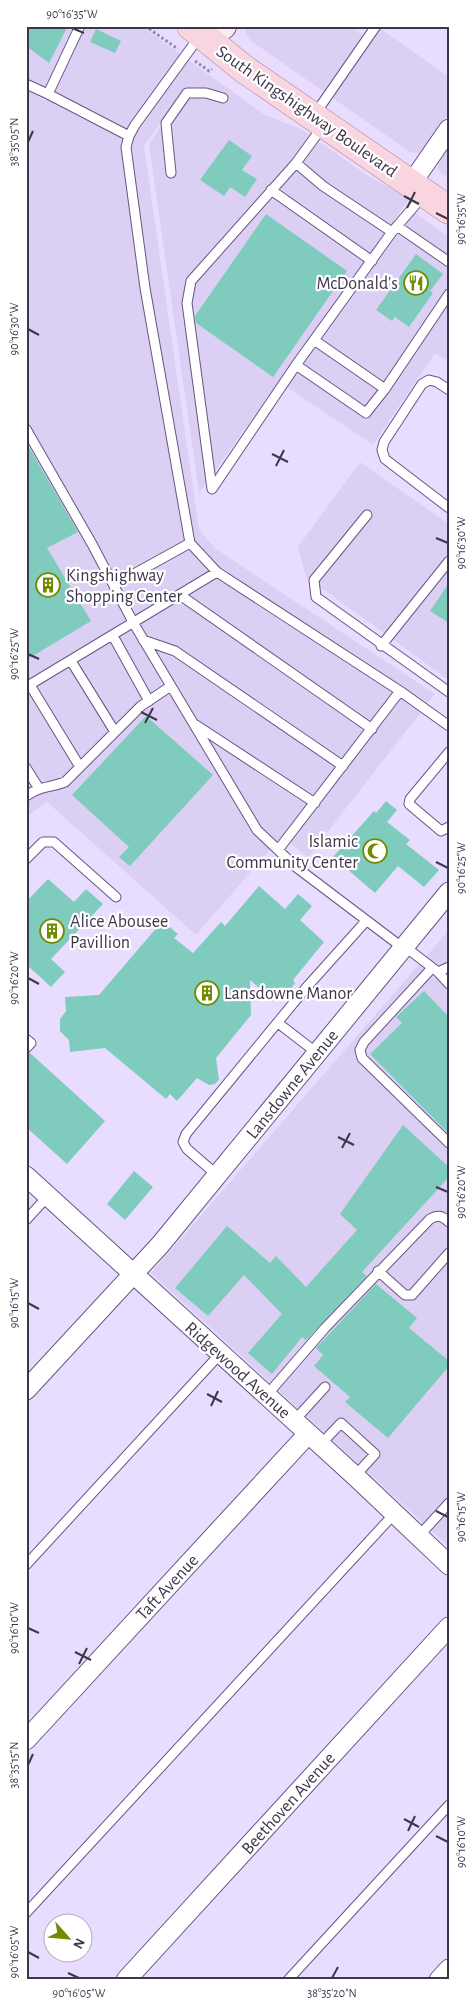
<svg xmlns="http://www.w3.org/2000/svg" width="475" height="2006" font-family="'Alegreya Sans',sans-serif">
<rect width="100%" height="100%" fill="#e9ddff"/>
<!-- built -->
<path fill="#dbcff3" d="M26,26H141L265,115L301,129L371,178L410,198L199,493L149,145L188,83L144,146L199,530L216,549L435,694L308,857L281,837L196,935L47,802L26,817Z
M246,26H350L363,35L381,29L449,77V113L424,149L419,153L410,152L251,41L245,33Z
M449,148V180L437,169L438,163Z
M414,212L449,237V362L435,353L373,445L287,387Z
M360,462L449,524V680L306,577L298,547Z
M449,930V1547L151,1273Z"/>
<!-- building -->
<path fill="#7fcbbe" d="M26,26H68L49,63L26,46Z
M96,29L121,41L115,53L90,42Z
M229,140L252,156L242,170L257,179L245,197L230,187L224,196L200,180Z
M266,214L347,271L273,377L196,323L195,316Z
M416,254L443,274L430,291L433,293L409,327L395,317L392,321L376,310Z
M26,442L78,532L47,548L91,621L26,660Z
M449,583V623L430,611Z
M146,716L213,775L130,866L119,857L129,847L72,795Z
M386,801L397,810L387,822L410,840L406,844L439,870L424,887L398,866L375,893L333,857L374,811L376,813Z
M48,879L74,902L86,889L103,904L51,959L65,972L51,987L26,964V902Z
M259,886L285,909L298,894L312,906L300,920L324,942L293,980L295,983L289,991L282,987L272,999L250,980L251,1015L216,1058L219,1080L215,1084L209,1085L197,1078L177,1101L170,1094L166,1099L105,1048L70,1052L69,1040L60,1031V1019L66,1011L65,997L99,995L159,925L164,929L167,925L178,934L174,938L193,953L221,922L225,926Z
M424,991L449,1017V1134L370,1054L402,1023L396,1017Z
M30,1053L105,1121L67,1164L26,1127V1054Z
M403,1125L449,1167V1177L362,1272L367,1276L306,1340L302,1337L272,1374L248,1353L282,1314L244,1275L208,1316L175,1288L227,1226L270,1263L276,1256L306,1287L357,1230L340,1214Z
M134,1171L153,1187L125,1220L107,1204Z
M376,1284L417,1318L409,1328L449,1361V1366L388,1438L345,1402L350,1397L314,1366L323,1355L316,1348Z"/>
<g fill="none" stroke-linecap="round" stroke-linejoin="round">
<!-- lane casing -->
<g stroke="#685585" stroke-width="11">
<path id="lane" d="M80,26L48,94L129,136
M199,37L135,125L129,136L126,147L145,288L190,543L217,572L400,691L449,726
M26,84L48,94
M315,114L376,26
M296,163L323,126
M171,173L166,123L187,93H206L223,98
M271,190L372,261
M397,226L449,262
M392,232L323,186L296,163L191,281L187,303L212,489L296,365L392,232L423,196
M314,340L385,389L449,294
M296,365L366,413L385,389
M449,390L437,382L429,380L422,384L384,442L382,450L385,459L449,508
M26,429L92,544L134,624L257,830L296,867L403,948
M367,515L314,580L316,597L449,692
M114,585L190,543
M180,595L372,729
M113,636L149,701
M143,640L175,651L343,766
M381,646L449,561
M71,661L115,732
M30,685L80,767
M26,687L217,572
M196,725L315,803
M449,752L410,799L409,804L441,831L449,827
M26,768L38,787
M26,796C40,786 49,788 65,782L141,706L171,686
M278,850L400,691
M26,859L43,842H54L116,897
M404,946L438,972L449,967
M432,968L364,1042L360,1050L362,1058L449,1143
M438,972L449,984
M278,1023L317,1053
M26,1039L31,1043L26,1048
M217,1175L187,1149L183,1142L186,1134L305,989L366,921
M26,1220L48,1196
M378,1271L405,1295H412L449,1253
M266,1396L325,1328L430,1219C439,1214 442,1216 449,1222
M294,1421L325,1387
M320,1445L341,1423L375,1454L355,1476
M418,1537L449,1503
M26,1565L220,1354
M26,1913L395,1513
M288,1980L449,1805"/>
</g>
<!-- street casing -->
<g stroke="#685585" stroke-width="21">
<path id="street" d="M411,184L449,129
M26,1176L355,1476L449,1565
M26,1390L160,1245L449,892
M26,1740L308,1434
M126,1980L449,1627
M439,1980L449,1969"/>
</g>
<!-- secondary casing -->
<g stroke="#685585" stroke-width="28">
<path id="secondary" d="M201,35L212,28L223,26"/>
</g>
<!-- primary casing -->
<g stroke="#b58c9d" stroke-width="29">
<path id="primary" d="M191,26L244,69L449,210"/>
</g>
<!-- path -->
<path stroke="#9489a5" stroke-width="3" stroke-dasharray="2.5 2.5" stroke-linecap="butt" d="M145,26L178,49
M195,61L209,71L212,69"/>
<!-- lane -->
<use href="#lane" stroke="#fff" stroke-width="9"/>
<!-- street -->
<use href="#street" stroke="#fff" stroke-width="19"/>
<!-- secondary -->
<use href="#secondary" stroke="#fcebef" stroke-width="26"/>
<!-- primary -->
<use href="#primary" stroke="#f9d6df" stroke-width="28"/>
</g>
<!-- ticks -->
<path fill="none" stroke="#3f364c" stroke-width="2" d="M72,28L84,33M28,142L33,131M404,196L419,204M407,208L415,192M436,213L448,219M28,329L39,335M272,454L288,462M276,466L284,450M436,538L448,543M28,654L39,659M141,712L157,720M145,723L153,708M436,862L448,868M28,978L39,984M338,1137L354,1145M342,1148L350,1133M436,1187L448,1192M28,1303L39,1309M207,1394L222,1402M211,1406L218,1391M436,1511L448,1517M28,1628L39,1633M75,1652L91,1660M79,1664L87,1648M28,1765L33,1754M404,1819L419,1827M408,1831L415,1816M436,1836L448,1842M28,1952L39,1958M68,1973L79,1978M332,1978L338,1967"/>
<!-- icons -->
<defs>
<g id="restaurant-ring" transform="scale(1.25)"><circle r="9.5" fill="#fff" stroke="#708b00" stroke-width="1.5"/><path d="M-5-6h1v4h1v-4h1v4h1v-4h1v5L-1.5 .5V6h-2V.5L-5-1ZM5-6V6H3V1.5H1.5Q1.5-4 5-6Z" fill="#708b00"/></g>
<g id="building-ring" transform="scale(1.25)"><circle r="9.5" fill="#fff" stroke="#708b00" stroke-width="1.5"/><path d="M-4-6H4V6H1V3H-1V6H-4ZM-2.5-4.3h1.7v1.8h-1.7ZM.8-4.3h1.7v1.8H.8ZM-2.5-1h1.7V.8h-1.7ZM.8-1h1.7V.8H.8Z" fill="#708b00"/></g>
<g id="mosque-ring" transform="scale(1.25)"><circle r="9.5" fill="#fff" stroke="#708b00" stroke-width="1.5"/><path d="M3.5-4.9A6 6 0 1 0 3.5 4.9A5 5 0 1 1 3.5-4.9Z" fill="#708b00"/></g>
</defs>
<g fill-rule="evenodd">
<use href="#restaurant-ring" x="416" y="283"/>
<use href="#building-ring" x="48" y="585"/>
<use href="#mosque-ring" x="375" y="851"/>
<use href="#building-ring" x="52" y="931"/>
<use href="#building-ring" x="207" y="993"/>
</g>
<g text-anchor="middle" stroke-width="4.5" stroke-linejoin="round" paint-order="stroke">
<!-- street labels -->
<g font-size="18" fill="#3f364c" stroke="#fff">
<text transform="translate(307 111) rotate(35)" y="6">South Kingshighway Boulevard</text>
<text transform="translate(292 1084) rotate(-51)" y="6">Lansdowne Avenue</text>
<text transform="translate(238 1370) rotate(42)" y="6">Ridgewood Avenue</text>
<text transform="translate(167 1587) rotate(-47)" y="6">Taft Avenue</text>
<text transform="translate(288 1803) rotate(-48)" y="6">Beethoven Avenue</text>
</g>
<!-- poi labels -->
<g font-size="18" fill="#3f364c" stroke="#fff" text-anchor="start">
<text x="398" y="289" text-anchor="end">McDonald's</text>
<text x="66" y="581">Kingshighway<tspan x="66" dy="21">Shopping Center</tspan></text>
<text x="358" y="847" text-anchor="end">Islamic<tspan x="358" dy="21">Community Center</tspan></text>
<text x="70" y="927">Alice Abousee<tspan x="70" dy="21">Pavillion</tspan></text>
<text x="224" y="999">Lansdowne Manor</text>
</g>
</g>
<!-- border -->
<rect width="475" height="2006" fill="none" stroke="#ffffff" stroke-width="55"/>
<!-- north arrow -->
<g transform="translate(68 1938) rotate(117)"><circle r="24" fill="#ffffff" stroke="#b2afb7"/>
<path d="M0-4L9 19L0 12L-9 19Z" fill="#708b00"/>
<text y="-8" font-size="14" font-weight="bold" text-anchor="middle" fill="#3f364c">N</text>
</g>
<rect x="28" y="28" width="420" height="1950" fill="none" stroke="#3f364c" stroke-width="2"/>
<g font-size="12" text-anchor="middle" fill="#3f364c">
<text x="72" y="18">90°16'35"W</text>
<text transform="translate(14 142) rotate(-90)" y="4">38°35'05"N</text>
<text transform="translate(461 219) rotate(-90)" y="4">90°16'35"W</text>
<text transform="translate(14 329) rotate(-90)" y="4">90°16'30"W</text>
<text transform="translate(461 543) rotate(-90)" y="4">90°16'30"W</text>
<text transform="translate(14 654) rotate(-90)" y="4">90°16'25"W</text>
<text transform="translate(461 868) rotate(-90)" y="4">90°16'25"W</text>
<text transform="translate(14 978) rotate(-90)" y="4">90°16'20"W</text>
<text transform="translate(461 1192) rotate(-90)" y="4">90°16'20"W</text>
<text transform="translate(14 1303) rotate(-90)" y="4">90°16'15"W</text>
<text transform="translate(461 1517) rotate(-90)" y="4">90°16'15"W</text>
<text transform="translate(14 1628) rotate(-90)" y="4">90°16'10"W</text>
<text transform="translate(14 1765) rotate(-90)" y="4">38°35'15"N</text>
<text transform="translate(461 1842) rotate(-90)" y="4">90°16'10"W</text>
<text transform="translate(14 1952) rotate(-90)" y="4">90°16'05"W</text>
<text x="79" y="1997">90°16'05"W</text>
<text x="332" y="1997">38°35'20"N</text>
</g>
</svg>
